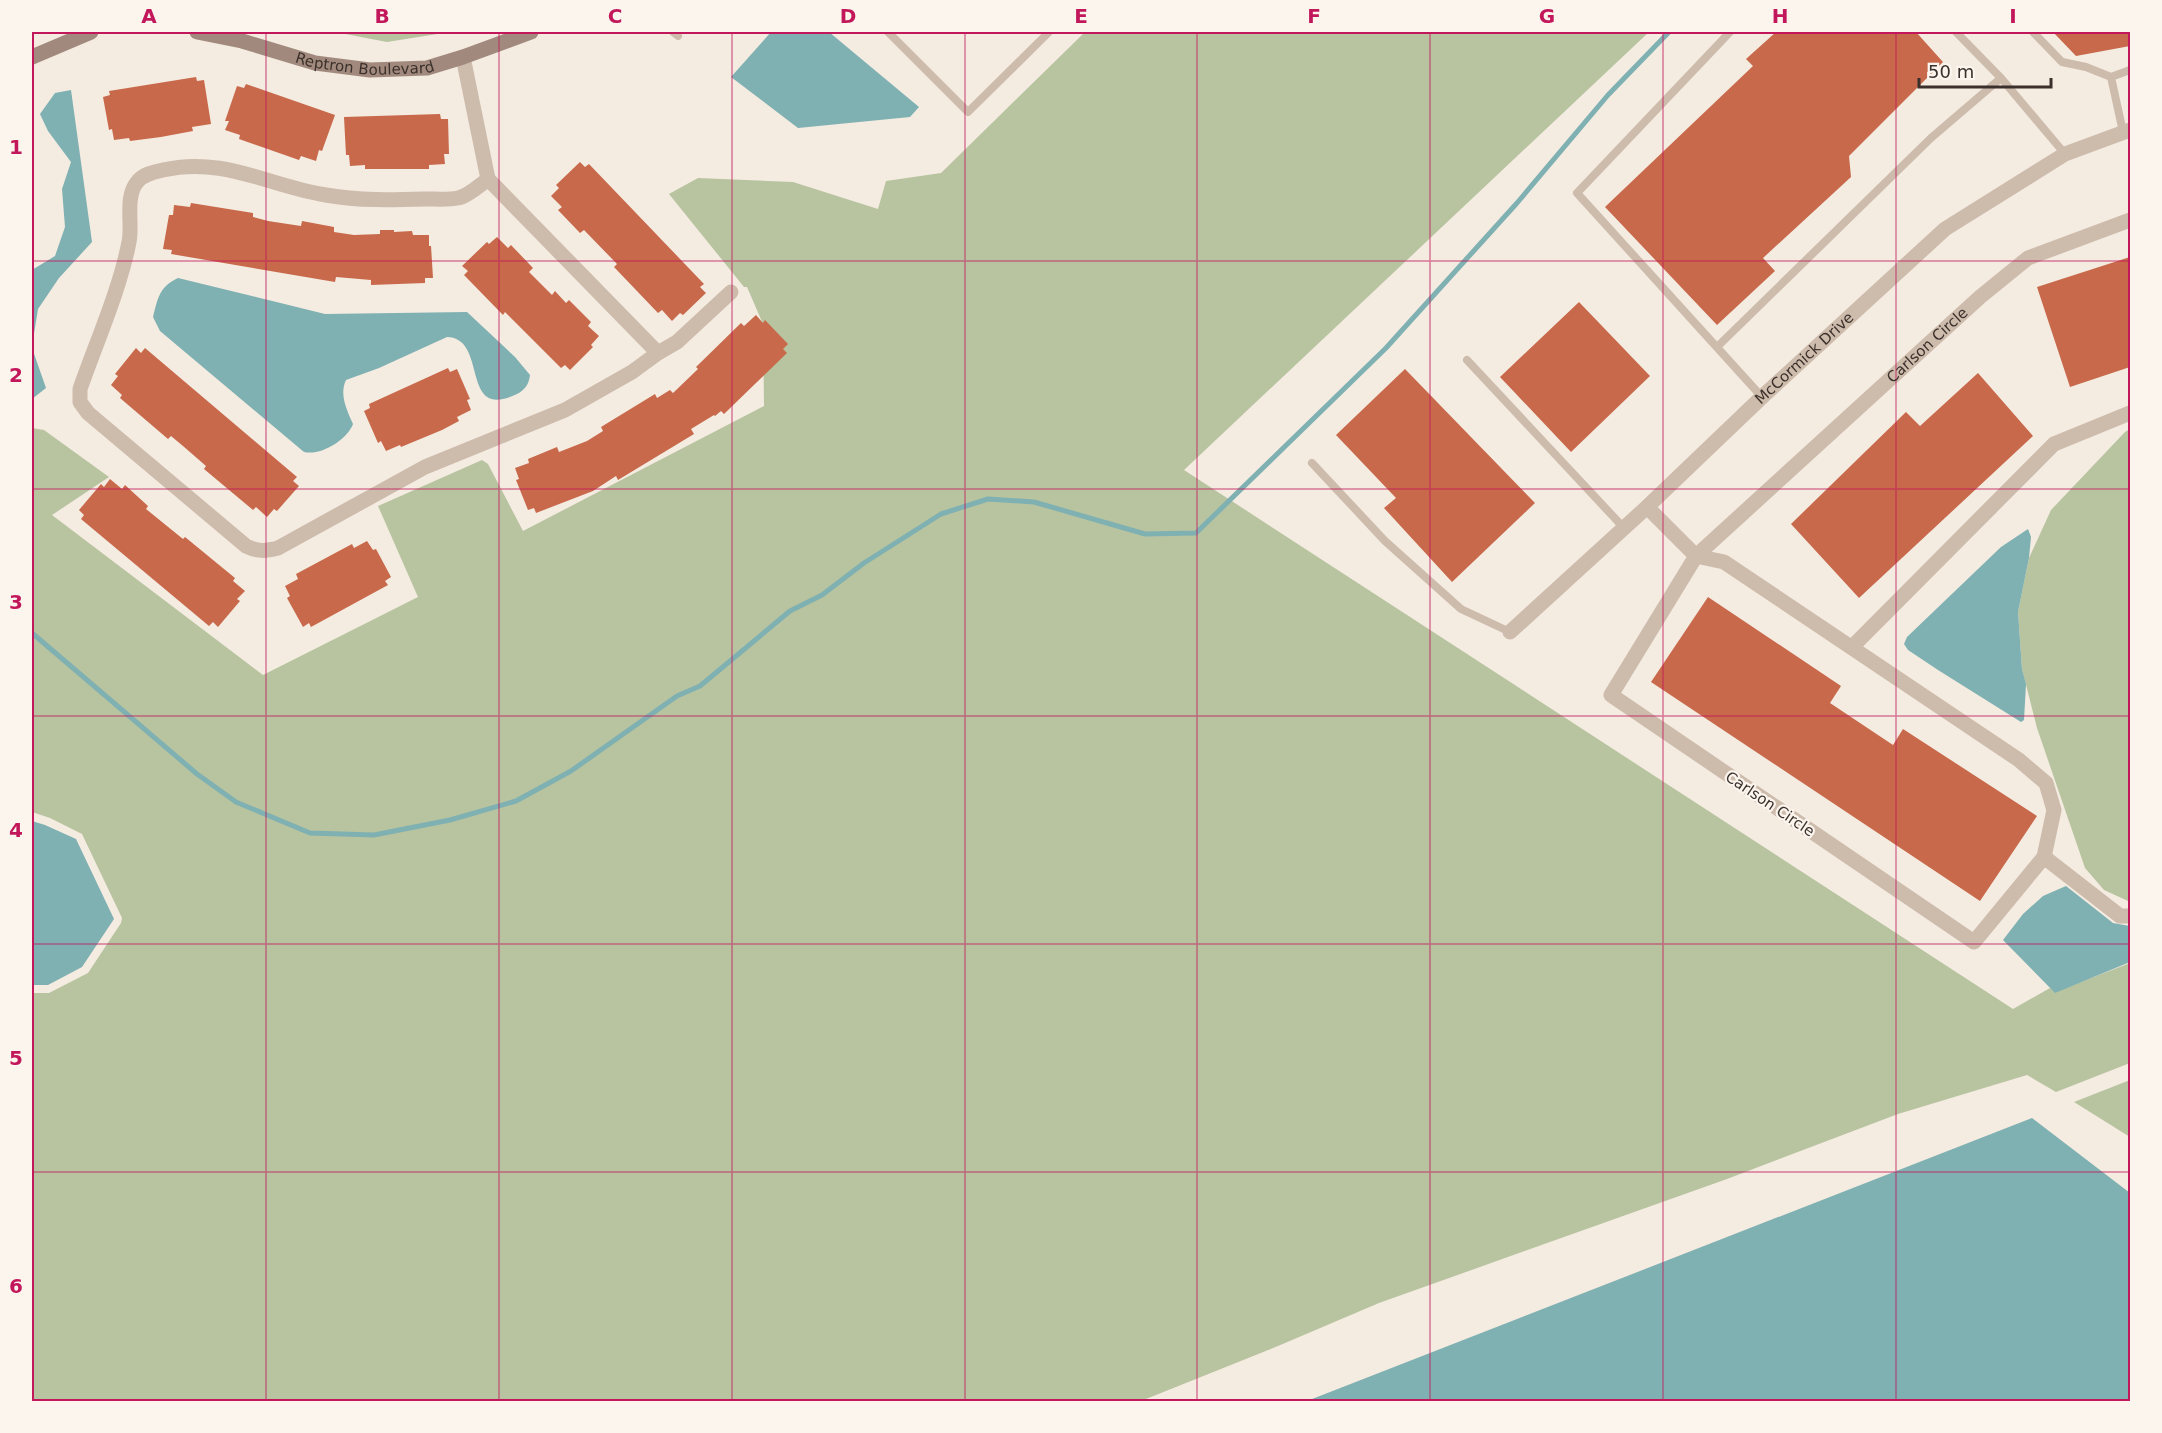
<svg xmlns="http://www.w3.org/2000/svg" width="2162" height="1433" font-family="'DejaVu Sans',sans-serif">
<rect width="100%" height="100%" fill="#f4ebe1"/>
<!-- green -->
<path fill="#b8c4a0" d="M335,32H450L387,42Z
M1085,32H1649L1184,470L2013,1009L2050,988L2055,992L2130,963V1063L2056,1092L2027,1075L1898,1114L1727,1179L1379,1303L1278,1346L1141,1401H32V993H49L88,973L121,923L122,918L82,834L50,818L32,812V428L44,430L109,477L52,515L263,675L418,597L378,506L482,460L488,464L523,531L764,406L763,324L747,287H744L669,194L698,178L793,182L878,209L886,181L941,173Z
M2130,429V901H2128L2104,890L2085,868L2037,728L2022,669L2018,612L2029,558L2051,510L2125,432Z
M2130,1080V1137L2074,1102Z"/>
<!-- water -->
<path fill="#7fb0b2" d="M771,32H829L919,107L910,117L798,128L731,77Z
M71,90L92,242L59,278L38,309L32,346V270L55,256L65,227L62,189L71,162L48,131L40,114L55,93Z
M178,278L325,314L467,312L515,357L530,375C529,384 525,390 517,394C459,422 489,338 447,337L379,368L346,380C339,395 347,410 353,424C347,440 321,456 304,452L160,331L153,317C158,298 159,287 178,278Z
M32,348L46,388L32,399Z
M2028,529L2031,537L2029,558L2018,612L2022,669L2026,684L2024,720L2021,722L1938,670L1908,650L1904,644L1907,637L2001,547Z
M32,821L45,825L76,839L114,919L82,967L48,985H32Z
M2066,886L2113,923L2130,926V962L2055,993L2003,940L2023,914L2043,896Z
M2032,1118L2130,1193V1401H1307Z"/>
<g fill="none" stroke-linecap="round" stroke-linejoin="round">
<!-- stream -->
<path stroke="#7fb0b2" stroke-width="5" d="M32,633L197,774L236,802L310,833L374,835L450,820L516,801L571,771L677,696L700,686L790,611L822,595L864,563L941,514L988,499L1034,502L1145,534L1196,533L1386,348L1517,203L1608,95L1669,32"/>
</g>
<!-- building -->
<path fill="#c8694b" d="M1776,32H1916L1943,62L1849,156L1851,177L1763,258L1775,271L1717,325L1605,207L1753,66L1746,59Z
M2053,32H2130V46L2076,56Z
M196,77L197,81L204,80L211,124L192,127L193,131L161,137L130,141L129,138L114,140L112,129L109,130L103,97L110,95L109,91Z
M246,84L335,115L322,151L319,150L316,161L301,156L299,160L239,139L240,135L225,130L229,121H225L237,86L244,88Z
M440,114L441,119H448L449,154H444L445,164L429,165V169H365V165L350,166L349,155H346L344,117Z
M580,162L585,167L589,164L704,284L700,287L706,293L683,315L680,313L672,321L662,310L658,313L614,267L617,264L584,230L580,233L558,210L562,207L551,196L559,188L556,185Z
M191,203L253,213V217L268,221L301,226L302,221L334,227V232L354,235L380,234V230H394V232L412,231L413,235H429V246H431L433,278H425V283L371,285V280L336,277L335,282L171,254L172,250L163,249L169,215H173L174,205L190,207Z
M497,237L508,248L511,245L533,268L529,272L552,295L555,291L566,303L569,300L591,322L588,326L599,336L591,345L593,347L570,370L565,365L561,368L505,312L503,315L464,275L468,271L462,266L487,242L489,244Z
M2130,257V367L2070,387L2037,287Z
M1579,302L1650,376L1571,452L1500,377Z
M756,315L763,323L765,320L788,344L783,349L787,353L724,414L721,411L715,416L714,415L691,429L694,434L618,480L616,476L593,491L536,513L534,508L528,510L516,480L519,479L515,468L529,463L528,459L557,447L559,452L587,441L603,431L601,427L655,394L657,398L670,390L673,393L698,369L696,367L741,323L744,326Z
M136,348L141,353L145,348L297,477L293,481L299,486L277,511L274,509L267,517L256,507L253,510L204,469L206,466L183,446L171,436L168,439L120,398L122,395L111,385L118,376L115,374Z
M448,368L450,372L457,369L470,399L467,400L471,410L457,417L459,421L442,430L401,447L400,445L386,451L381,441L378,443L364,411L370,408L369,404Z
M1405,369L1535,503L1452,582L1384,508L1396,498L1336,435Z
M1978,373L2033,436L1859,598L1791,524L1906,412L1920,426Z
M110,479L122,489L125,485L148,506L146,509L183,539L185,537L235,578L233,581L245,591L237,599L240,601L218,627L213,622L209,626L81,519L84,515L79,510L101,484L104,487Z
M367,541L373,550L376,549L391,577L385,581L388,585L311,627L309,623L303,627L287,598L290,596L285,586L298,579L296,574L352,544L354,548Z
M1708,597L1841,686L1830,703L1893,745L1903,729L2037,816L1980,901L1651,682Z"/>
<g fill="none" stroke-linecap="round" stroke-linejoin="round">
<!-- lane -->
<path stroke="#cdbbac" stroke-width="8" d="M673,32L678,36
M888,32L968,112L1049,32
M1730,32L1577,193L1762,397
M1956,32L2001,78L2065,154
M2033,32L2062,62L2086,67L2111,77L2130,70
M2111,77L2123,132
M1717,347L1931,138L2001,78
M1467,360L1624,528
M1312,463L1385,541L1461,609L1510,632"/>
<!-- street -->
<g stroke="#cdbbac" stroke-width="15">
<path d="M463,57L488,179C480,185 468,196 458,198C448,200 436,199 426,199C392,200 360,201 326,195C269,186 223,156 163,170C154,172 144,174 138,181C124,196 133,224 129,242C120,289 96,343 80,389V402L88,413L246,546C258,552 266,551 278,548L425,467L565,410L632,372L658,353L677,342L731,292"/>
<path d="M488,179L658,353"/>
<path id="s1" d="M1647,507L1696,556L1724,562L2019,760L2046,783L2054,810L2044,857L1974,942L1611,695L1696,556L1980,297L2028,258L2130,220"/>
<path id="s2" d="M1510,632L1647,507L1762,397L1945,229L2065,154L2130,130"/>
<path d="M1852,647L2054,444L2130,413"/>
<path d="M2044,857L2120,916H2130"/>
</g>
<!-- secondary -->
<g stroke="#a18a7d" stroke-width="15">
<path id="s3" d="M197,32L242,41L315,63L370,70L427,68L463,57L531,32"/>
<path d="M32,57L91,32"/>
</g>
</g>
<!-- grid -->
<path fill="none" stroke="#c2185b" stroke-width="1.5" stroke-opacity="0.55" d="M266,32V1402M499,32V1402M732,32V1402M965,32V1402M1197,32V1402M1430,32V1402M1663,32V1402M1896,32V1402M32,261H2130M32,489H2130M32,716H2130M32,944H2130M32,1172H2130"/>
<g text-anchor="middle" stroke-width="4.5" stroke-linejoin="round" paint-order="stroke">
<!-- street labels -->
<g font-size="15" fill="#3b302b" stroke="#fbf5ee">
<text dy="5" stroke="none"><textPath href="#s3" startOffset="172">Reptron Boulevard</textPath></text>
<text dy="5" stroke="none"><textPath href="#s1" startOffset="1590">Carlson Circle</textPath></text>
<text dy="5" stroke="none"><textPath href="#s2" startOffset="402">McCormick Drive</textPath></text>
<text transform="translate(1770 804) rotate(34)" y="5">Carlson Circle</text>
</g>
</g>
<!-- border -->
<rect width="2162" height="1433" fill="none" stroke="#fbf5ee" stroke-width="66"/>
<!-- scale -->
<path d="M1919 78v9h132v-9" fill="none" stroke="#3b302b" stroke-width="3"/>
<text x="1928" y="78" font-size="18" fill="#3b302b" stroke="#fbf5ee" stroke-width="4.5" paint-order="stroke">50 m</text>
<rect x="33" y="33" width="2096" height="1367" fill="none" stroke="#c2185b" stroke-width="2"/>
<g font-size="20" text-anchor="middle" font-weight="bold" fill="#c2185b">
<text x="149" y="23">A</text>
<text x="382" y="23">B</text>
<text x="615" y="23">C</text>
<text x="848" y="23">D</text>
<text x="1081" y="23">E</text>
<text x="1314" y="23">F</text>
<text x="1547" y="23">G</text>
<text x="1780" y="23">H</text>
<text x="2013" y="23">I</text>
<text x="16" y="154">1</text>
<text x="16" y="382">2</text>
<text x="16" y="609">3</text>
<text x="16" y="837">4</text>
<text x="16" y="1065">5</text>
<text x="16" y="1293">6</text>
</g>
</svg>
